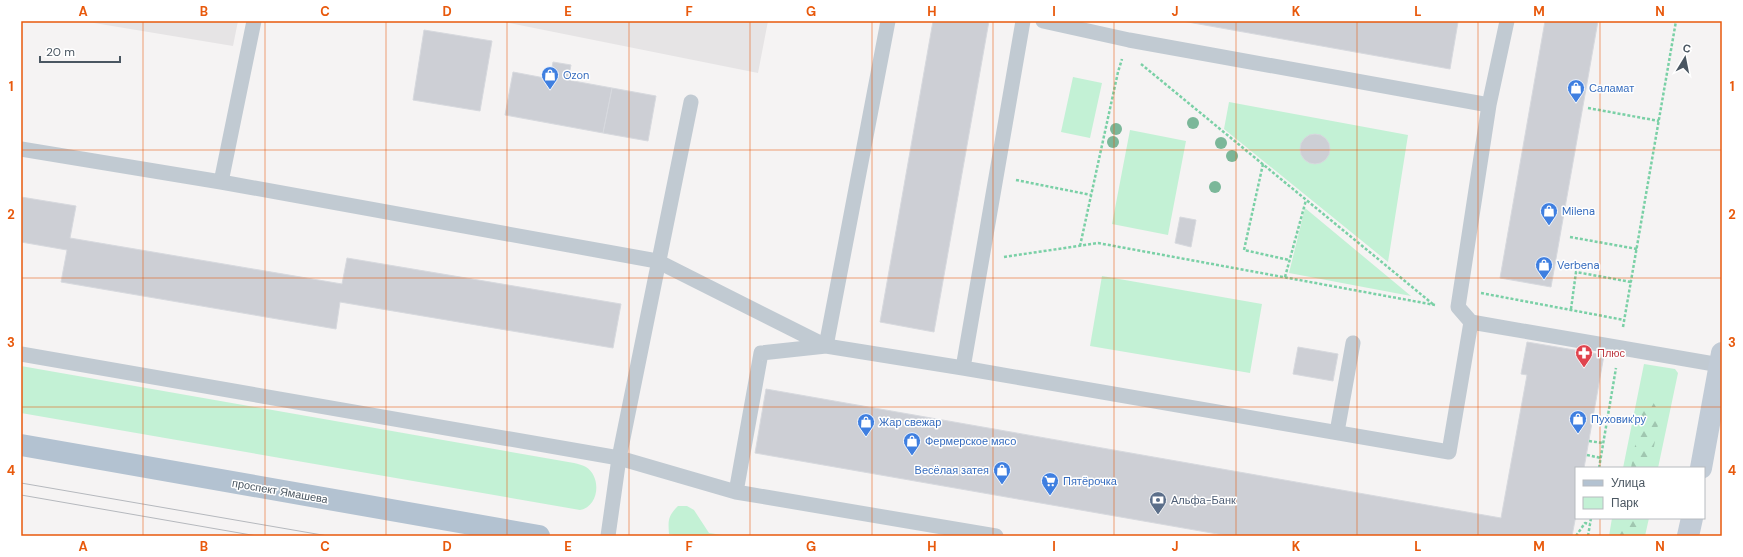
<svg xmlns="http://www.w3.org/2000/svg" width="1743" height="557" font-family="'DM Sans',sans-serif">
<defs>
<pattern id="forest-firs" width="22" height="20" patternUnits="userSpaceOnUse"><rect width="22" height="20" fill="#c3f1d5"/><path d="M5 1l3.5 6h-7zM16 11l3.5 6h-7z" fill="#a0c6b0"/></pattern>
</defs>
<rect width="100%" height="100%" fill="#f5f3f3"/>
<!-- education -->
<path fill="#e6e4e5" d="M82,21H238L233,46Z
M499,21H768L758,73Z"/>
<!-- green -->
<path fill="#c3f1d5" d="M1073,77L1102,83L1090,138L1061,132Z
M1229,102L1408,135L1388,262L1224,129Z
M1130,130L1186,141L1168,235L1112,224Z
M1305,208L1411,296L1289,273Z
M1102,276L1262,304L1250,373L1090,346Z
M1644,364L1675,369L1678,373L1658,468H1623Z
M21,366L574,463C578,464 583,465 586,467C602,477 599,507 580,510L21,413Z
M678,506H687L694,510L709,533L729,536H680L669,534C668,520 668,516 678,506Z
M1612,518H1649L1645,536H1609Z"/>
<!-- forest -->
<path fill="url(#forest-firs)" d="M1653,402L1660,414L1650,468H1631L1641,412Z
M1621,518H1640L1636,536H1617Z"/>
<!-- building -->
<path fill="#cdcfd5" stroke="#d7d9de" d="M933,21H989L934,332L880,322Z
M1182,21H1452L1458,22L1450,69Z
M1545,21H1598L1551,287L1500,278Z
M424,30L492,41L480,111L413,100Z
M553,62L571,65L568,80L612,88L603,133L505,115L513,72L550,79Z
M612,88L656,96L648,141L603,133Z
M1300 149a15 15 0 1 1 30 0a15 15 0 1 1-30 0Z
M21,197L76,206L70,238L342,284L347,258L621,304L613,348L340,302L336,329L61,282L67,250L21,242Z
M1180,217L1196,220L1191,247L1175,243Z
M1527,342L1604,355L1584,468H1576V515L1572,536H1229L755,453L766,389L1501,518L1527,375L1521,374Z
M1298,347L1338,354L1333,381L1293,374Z"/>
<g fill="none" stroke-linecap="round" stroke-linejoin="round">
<!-- path -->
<path stroke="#7ad0a6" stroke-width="2.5" stroke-dasharray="3 2" stroke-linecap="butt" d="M1141,64L1434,305
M1588,108L1659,121
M1263,164L1244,250L1289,260
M1016,180L1091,195
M1570,237L1637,249
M1080,246L1118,72L1122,59
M1004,257L1098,243L1435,305
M1285,277L1306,200
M1481,293L1624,320
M1571,309L1576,272L1631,282
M1623,327L1676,21
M1589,441L1603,443
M1587,455L1601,458
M1599,468L1616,368
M1576,536L1585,523L1590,524
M1588,536L1591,518"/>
<!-- lane -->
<path stroke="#c1cad2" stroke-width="15" d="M1043,21L1129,40L1489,105
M1507,21L1489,105L1458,307L1471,322L1720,365
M21,149L221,182L657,261L826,346
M221,182L254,21
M826,346L888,21
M21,354L619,458L736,492L996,536
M963,368L1023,21
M1337,432L1353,343
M736,492L761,353L826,346L963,368L1449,452L1471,322
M608,536L619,458L691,102"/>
<!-- secondary -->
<path stroke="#c1cbd6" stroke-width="22" d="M1701,468L1722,353
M1688,536L1692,518"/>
<!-- primary -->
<path stroke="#b3c2d1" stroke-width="22" d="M21,445L539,536"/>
<!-- tram -->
<path stroke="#b5b8bd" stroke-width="1" d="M21,483L328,536
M21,495L257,536"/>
</g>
<!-- trees -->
<g fill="#7bb799">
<circle cx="1193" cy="123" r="6"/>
<circle cx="1116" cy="129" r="6"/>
<circle cx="1113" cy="142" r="6"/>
<circle cx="1221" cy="143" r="6"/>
<circle cx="1232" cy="156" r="6"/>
<circle cx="1215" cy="187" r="6"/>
</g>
<!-- grid -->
<path fill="none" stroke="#e8590c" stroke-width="1" stroke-opacity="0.55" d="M143,21V536M265,21V536M386,21V536M507,21V536M629,21V536M750,21V536M872,21V536M993,21V536M1114,21V536M1236,21V536M1357,21V536M1478,21V536M1600,21V468M21,150H1722M21,278H1722M21,407H1722M1600,518V536"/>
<!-- icons -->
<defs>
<g id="shop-pin" transform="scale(0.9)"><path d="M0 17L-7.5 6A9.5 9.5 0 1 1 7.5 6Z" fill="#3f7fe0" stroke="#fff"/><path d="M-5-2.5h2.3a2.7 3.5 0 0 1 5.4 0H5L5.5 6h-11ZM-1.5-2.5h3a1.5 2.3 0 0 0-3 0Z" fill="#fff"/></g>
<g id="pharmacy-pin" transform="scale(0.9)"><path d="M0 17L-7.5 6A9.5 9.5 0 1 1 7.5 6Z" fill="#e0444e" stroke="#fff"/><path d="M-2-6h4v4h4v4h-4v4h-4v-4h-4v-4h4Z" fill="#fff"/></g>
<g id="supermarket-pin" transform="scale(0.9)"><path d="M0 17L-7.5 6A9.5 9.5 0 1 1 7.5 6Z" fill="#3f7fe0" stroke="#fff"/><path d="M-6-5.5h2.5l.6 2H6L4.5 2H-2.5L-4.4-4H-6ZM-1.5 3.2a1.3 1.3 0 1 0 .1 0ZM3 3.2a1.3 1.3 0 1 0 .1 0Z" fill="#fff"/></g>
<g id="bank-pin" transform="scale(0.9)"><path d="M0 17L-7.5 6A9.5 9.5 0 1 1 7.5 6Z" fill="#5c6f8a" stroke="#fff"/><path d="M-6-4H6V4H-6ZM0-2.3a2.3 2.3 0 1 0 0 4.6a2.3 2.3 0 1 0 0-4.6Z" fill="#fff"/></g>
</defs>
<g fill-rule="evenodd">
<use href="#shop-pin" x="550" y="75"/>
<use href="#shop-pin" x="1576" y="88"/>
<use href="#shop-pin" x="1549" y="211"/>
<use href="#shop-pin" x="1544" y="265"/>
<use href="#pharmacy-pin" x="1584" y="353"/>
<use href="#shop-pin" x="1578" y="419"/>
<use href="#shop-pin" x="866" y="422"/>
<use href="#shop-pin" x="912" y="441"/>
<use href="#shop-pin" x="1002" y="470"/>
<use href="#supermarket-pin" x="1050" y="481"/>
<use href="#bank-pin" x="1158" y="500"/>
</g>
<g text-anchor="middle" stroke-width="3" stroke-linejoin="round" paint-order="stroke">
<!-- shop labels -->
<g font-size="11" fill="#366cbe" stroke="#fff" text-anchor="start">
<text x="563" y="79">Ozon</text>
<text x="1589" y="92">Саламат</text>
<text x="1562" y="215">Milena</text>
<text x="1557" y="269">Verbena</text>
<text x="1591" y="423">Пуховик'ру</text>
<text x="879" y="426">Жар свежар</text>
<text x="925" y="445">Фермерское мясо</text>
<text x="989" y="474" text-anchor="end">Весёлая затея</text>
<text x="1063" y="485">Пятёрочка</text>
</g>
<!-- health labels -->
<g font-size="11" fill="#be3a42" stroke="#fff" text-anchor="start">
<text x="1597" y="357">Плюс</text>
</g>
<!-- street labels -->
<g font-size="11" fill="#4a5661" stroke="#fff">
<text transform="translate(280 491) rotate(10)" y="4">проспект Ямашева</text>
</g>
<!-- service labels -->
<g font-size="11" fill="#4e5e75" stroke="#fff" text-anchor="start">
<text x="1171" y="504">Альфа-Банк</text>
</g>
</g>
<!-- border -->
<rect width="1743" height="557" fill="none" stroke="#ffffff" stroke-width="44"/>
<!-- legend -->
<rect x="1575" y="467" width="130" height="52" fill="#ffffff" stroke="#b7bbc0"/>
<rect x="1583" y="480" width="20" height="6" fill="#b3c2d1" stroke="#b7bbc0"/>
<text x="1611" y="487" font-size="12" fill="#4a5661">Улица</text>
<rect x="1583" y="497" width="20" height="12" fill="#c3f1d5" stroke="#b7bbc0"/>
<text x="1611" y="507" font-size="12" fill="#4a5661">Парк</text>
<!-- north arrow -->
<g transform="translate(1685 58) rotate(10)" stroke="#ffffff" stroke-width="3" paint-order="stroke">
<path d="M0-3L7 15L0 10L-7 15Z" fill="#4a5661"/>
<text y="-6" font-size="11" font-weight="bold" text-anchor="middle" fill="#4a5661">С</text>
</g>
<!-- scale -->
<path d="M40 56v6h80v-6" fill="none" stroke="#4a5661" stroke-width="2"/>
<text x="46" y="56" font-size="12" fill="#4a5661" stroke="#ffffff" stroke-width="3" paint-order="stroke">20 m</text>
<rect x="22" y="22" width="1699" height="513" fill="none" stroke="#e8590c" stroke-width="1.5"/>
<g font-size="13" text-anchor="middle" font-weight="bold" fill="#e8590c">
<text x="83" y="16">A</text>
<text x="204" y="16">B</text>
<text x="325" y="16">C</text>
<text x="447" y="16">D</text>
<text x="568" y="16">E</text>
<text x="689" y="16">F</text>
<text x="811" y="16">G</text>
<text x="932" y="16">H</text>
<text x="1054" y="16">I</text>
<text x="1175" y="16">J</text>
<text x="1296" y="16">K</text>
<text x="1418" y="16">L</text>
<text x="1539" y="16">M</text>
<text x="1660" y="16">N</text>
<text x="11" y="91">1</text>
<text x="1732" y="91">1</text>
<text x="11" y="219">2</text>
<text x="1732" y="219">2</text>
<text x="11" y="347">3</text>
<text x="1732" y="347">3</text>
<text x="11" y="475">4</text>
<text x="1732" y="475">4</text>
<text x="83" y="551">A</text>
<text x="204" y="551">B</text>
<text x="325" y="551">C</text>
<text x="447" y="551">D</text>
<text x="568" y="551">E</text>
<text x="689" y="551">F</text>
<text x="811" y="551">G</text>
<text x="932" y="551">H</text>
<text x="1054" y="551">I</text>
<text x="1175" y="551">J</text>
<text x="1296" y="551">K</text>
<text x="1418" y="551">L</text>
<text x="1539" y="551">M</text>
<text x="1660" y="551">N</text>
</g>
</svg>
